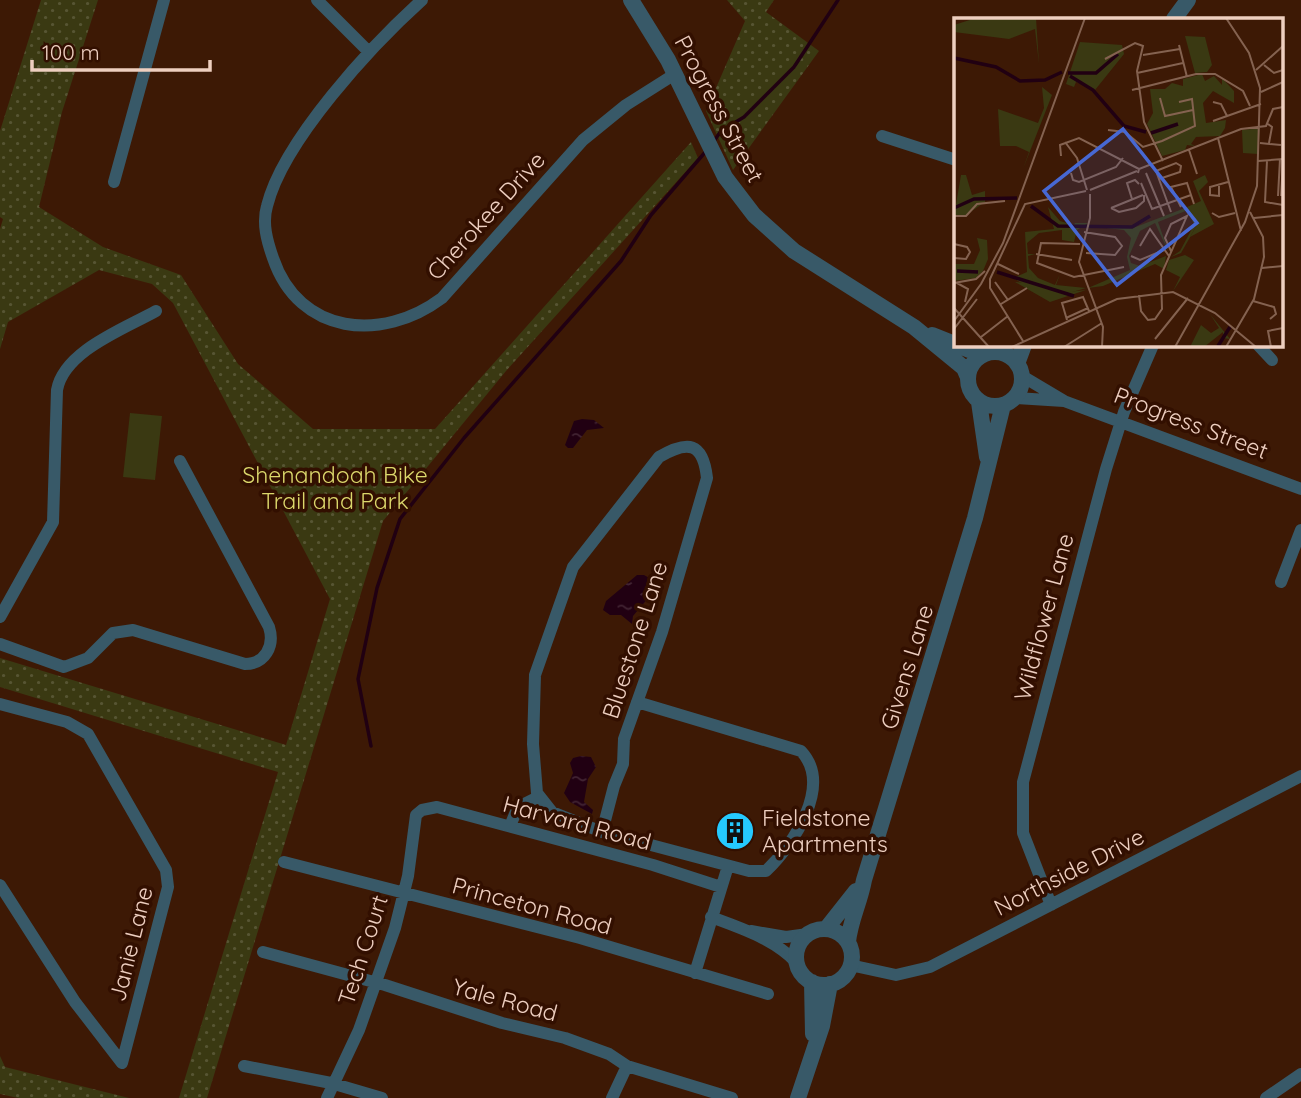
<svg xmlns="http://www.w3.org/2000/svg" width="1301" height="1098" font-family="Quicksand,sans-serif">
<defs>
<pattern id="grass-dots" width="8" height="8" patternUnits="userSpaceOnUse" patternTransform="scale(1.75)"><rect width="8" height="8" fill="#3a3912"/><path d="M2 2h.1M6 6h.1" fill="none" stroke="#575533" stroke-width="1.8" stroke-linecap="round"/></pattern>
<pattern id="water-ripples" width="26" height="14" patternUnits="userSpaceOnUse" patternTransform="scale(1.75)"><rect width="26" height="14" fill="#210012"/><path d="M2 4q2-2 4 0t4 0M15 11q2-2 4 0t4 0" fill="none" stroke="#422433"/></pattern>
</defs>
<rect width="100%" height="100%" fill="#3d1905"/>
<!-- grass -->
<path fill="url(#grass-dots)" d="M41,0H98L62,112L39,207L103,247L181,275L238,364L313,429H435L691,142L698,158L506,371L383,521L207,1098H179L278,772L0,687V658L286,745L330,599L173,303L152,284L99,270L8,322L0,349V229L3,219L0,217V131Z
M727,0H774L766,12L819,51L733,170L706,111L745,21Z
M0,1056L5,1067L129,1098H18L0,1094Z"/>
<!-- pitch -->
<path fill="#3a3912" d="M130,413L162,416L155,480L123,477Z"/>
<!-- water -->
<path fill="url(#water-ripples)" d="M582,419L594,420L604,428L587,430L573,448H568L565,445L574,421Z
M637,575H644L660,584L633,616L632,624L621,615H610L603,610L606,601Z
M581,756L591,757L596,767L588,779L584,802L593,810L592,814L570,802L564,793L573,773L570,763L573,758Z"/>
<g fill="none" stroke-linecap="round" stroke-linejoin="round">
<!-- stream -->
<path stroke="#210012" stroke-width="3.5" d="M714,141L721,131L744,117L794,67L838,0
M371,746L358,679L377,588L400,519L464,438L621,261L651,215L707,150"/>
<!-- minor -->
<path stroke="#385968" stroke-width="12" d="M317,0L369,52
M422,0C372,45 283,141 267,206C262,223 267,241 273,258C299,335 382,343 442,298L583,140L626,105L675,74
M882,136L956,160
M114,182L164,0
M1258,345L1272,360
M1022,376L1064,401
M1015,398L1064,401L1301,489
M1281,582L1301,530
M0,617L53,522L57,390C64,351 124,329 156,311
M0,644L64,667L88,658L113,633L133,630L245,664C265,664 275,646 269,627L180,461
M0,704L67,722L88,734L166,870L168,887L122,1063L75,1002L0,885
M510,826L518,807L538,797
M602,832L614,786L623,764L624,739L662,632L707,478C703,442 688,440 659,457L573,567L535,675L533,744L537,793L552,812L602,832L749,871H766C794,844 833,785 801,751L637,702
M284,862L580,938L768,994
M1051,905L1023,833V782L1106,469L1124,412L1153,345
M711,917C741,928 774,939 796,962
M751,931L786,937L808,934
M263,952L385,985L502,1023L565,1038L609,1054L627,1066L732,1098
M850,965L896,975L930,967L1301,776
M695,973L728,866
M244,1066L331,1083L382,1098
M327,1098L359,1030L395,928L408,876L416,815L422,810L437,807L653,865L721,887
M612,1098L627,1066
M1266,1098L1301,1074"/>
<!-- tertiary -->
<path stroke="#385968" stroke-width="16" d="M631,0L668,60L725,177L754,215L794,251L914,327L964,368L967,375
M1174,19L1188,0
M932,335L982,355
M968 379a27 27 0 1 1 54 0a27 27 0 1 1-54 0Z
M1017,364L1024,345
M979,402L987,457
M826,929L856,891
M796 957a28 28 0 1 1 56 0a28 28 0 1 1-56 0Z
M848,942C850,921 860,902 864,880L975,518L1003,405
M812,982L813,1034
M798,1098L822,1026L830,984"/>
</g>
<!-- icons -->
<defs>
<g id="building-disc" transform="scale(2.0125)"><circle r="9.5" fill="#25c9fe" stroke="#320f00"/><path d="M-4-6H4V6H1V3H-1V6H-4ZM-2.5-4.3h1.7v1.8h-1.7ZM.8-4.3h1.7v1.8H.8ZM-2.5-1h1.7V.8h-1.7ZM.8-1h1.7V.8H.8Z" fill="#111"/></g>
</defs>
<g fill-rule="evenodd">
<use href="#building-disc" x="735" y="831"/>
</g>
<g text-anchor="middle" stroke-width="7" stroke-linejoin="round" paint-order="stroke">
<!-- street labels -->
<g font-size="23" fill="#eecfc0" stroke="#320f00">
<text transform="translate(719 109) rotate(62)" y="8">Progress Street</text>
<text transform="translate(486 216) rotate(-48)" y="8">Cherokee Drive</text>
<text transform="translate(1191 423) rotate(21)" y="8">Progress Street</text>
<text transform="translate(1044 617) rotate(-75)" y="8">Wildflower Lane</text>
<text transform="translate(635 640) rotate(-72)" y="8">Bluestone Lane</text>
<text transform="translate(907 667) rotate(-73)" y="8">Givens Lane</text>
<text transform="translate(577 823) rotate(15)" y="8">Harvard Road</text>
<text transform="translate(1069 872) rotate(-27)" y="8">Northside Drive</text>
<text transform="translate(532 906) rotate(15)" y="8">Princeton Road</text>
<text transform="translate(131 944) rotate(-76)" y="8">Janie Lane</text>
<text transform="translate(363 950) rotate(-72)" y="8">Tech Court</text>
<text transform="translate(505 1000) rotate(15)" y="8">Yale Road</text>
</g>
<!-- park labels -->
<g font-size="23" fill="#dbd76b" stroke="#320f00">
<text x="335" y="483">Shenandoah Bike<tspan x="335" dy="26">Trail and Park</tspan></text>
</g>
<!-- poi labels -->
<g font-size="23" fill="#eecfc0" stroke="#320f00" text-anchor="start">
<text x="762" y="826">Fieldstone<tspan x="762" dy="26">Apartments</tspan></text>
</g>
</g>
<!-- overview -->
<g transform="translate(954 18)">
<rect width="329" height="329" fill="#3d1905"/>
<path d="M231,18L251,19L258,47L253,54L241,55ZM126,24L168,27L170,36L141,72L122,64L120,69L112,66ZM306,110L304,136L289,135L288,112ZM239,187L243,207L227,235L217,239L226,233L240,207L234,192L204,204L215,235L201,205L186,213L175,238L177,245L186,248L212,238L210,251L201,246L149,268L134,270L176,252L173,239L177,220L170,212L135,208L179,210ZM94,189L106,203L116,206L117,211L121,205H134L123,212L120,224L108,222V212L85,215L73,225L74,236H81L74,238L75,250L84,260L101,267L106,256L102,267L132,270L95,281L59,260L73,254L71,214L100,211ZM23,220L33,222L34,241L29,253L22,260L0,263V246H20L26,232ZM231,237L240,242L219,273L226,259L212,252L215,242Z" fill="#3a3912"/>
<path d="M22,0H82L85,46L81,11L55,21L0,14V7ZM248,56L251,63L260,58L268,67V60L280,73V85L259,73L249,85L252,105L272,102L271,110L266,118L242,119L237,126L241,128L233,127L231,132L208,138L193,106L199,95L196,71H211L218,65L229,68V61ZM88,69L98,77L69,151L75,134L62,128H46L44,91L84,105L90,90ZM7,157H12L18,177L31,173V184L12,197L0,198ZM251,157L254,164L245,173L260,206L236,219L243,207L233,189L247,183L239,163ZM77,256L79,264L104,275L132,272L96,284L61,264L71,265ZM256,296L276,321L269,320V314L250,329H236L247,307L257,315L265,310Z" fill="#3a3912"/>
<path fill="none" stroke="#210012" stroke-width="3.5" d="M0,40L42,49L66,63L91,62L108,54M114,55H142L164,36M116,58L139,72L170,108L192,114M197,115L224,106M77,188L104,208L178,209L196,198M0,190L20,181L63,180M3,253L24,254M43,254L120,278M264,328L276,309"/>
<path fill="none" stroke="#846250" stroke-width="2" d="M225,27L233,59M189,37L226,31M151,41L181,25L189,28L183,53L190,104L209,143M310,47L320,55L329,52M302,52L329,28M183,55L229,45M178,72L242,56H261L289,73L296,88M307,74L329,64M206,80L211,98L239,92M259,84L267,86L273,98M259,103L307,86M314,106L318,109L315,125M154,112L171,114L189,129L208,123L241,108L238,81L225,84M264,120L287,213M111,124L123,140L133,172M306,125L327,127M235,132L243,156M107,138L106,127L125,120L185,151M304,143L329,141M313,143L311,184L329,187M202,153L222,145L227,148L226,154L205,161M202,153L217,194M117,155L119,162L125,164L162,149L169,140M184,155L185,151L287,111L312,108L319,91L329,89M192,155L210,198M187,165L198,191L237,177M265,168V178L256,177V169L274,164M136,172L183,153M136,176V200L125,244L149,309L148,329M324,178L326,141M327,178L329,146M178,181L173,165L181,162L185,166M227,189L217,169L233,165L240,186M157,190L165,194L182,190L190,183V177M157,190L189,177M258,195L265,199L281,195M0,198H12L23,186L51,183M300,200L329,197M130,214L161,219L168,228L161,237L132,235M0,226L13,229L16,234L12,241L0,240M126,226L87,225L83,245L120,259L170,249M186,228L196,211L215,238M82,236L118,242M177,238L186,242L210,232M44,246L65,256M308,250L329,248M41,264L54,282M0,265L22,261L31,253M3,265L14,271L11,284M185,277L187,293L194,302L201,301L208,291L207,257L233,198L217,206L211,220L217,233M299,283L320,289L322,296L316,301M47,286L73,270M0,290L35,329M112,300L134,290M113,302L108,285L129,279L135,293M0,303L27,266L49,225L131,0M0,311L23,281M27,319L54,298M201,321L234,280M69,323L36,270V261L71,186L132,173M58,329L163,281L219,274L261,295L302,329M110,329L148,305M221,329L291,204L303,168L306,70L295,35L272,0M272,329L300,281L310,239L309,219L296,194M317,329L314,313L329,310"/>
<path fill="#4768d3" fill-opacity="0.15" stroke="#4768d3" stroke-width="3.5" d="M169,111L243,205L163,267L90,173Z"/>
<rect width="329" height="329" fill="none" stroke="#eecfc0" stroke-width="3.5"/>
</g>
<!-- scale -->
<path d="M32 60v10h178v-10" fill="none" stroke="#eecfc0" stroke-width="3.5"/>
<text x="42" y="60" font-size="21" fill="#eecfc0" stroke="#320f00" stroke-width="5" paint-order="stroke">100 m</text>
</svg>
